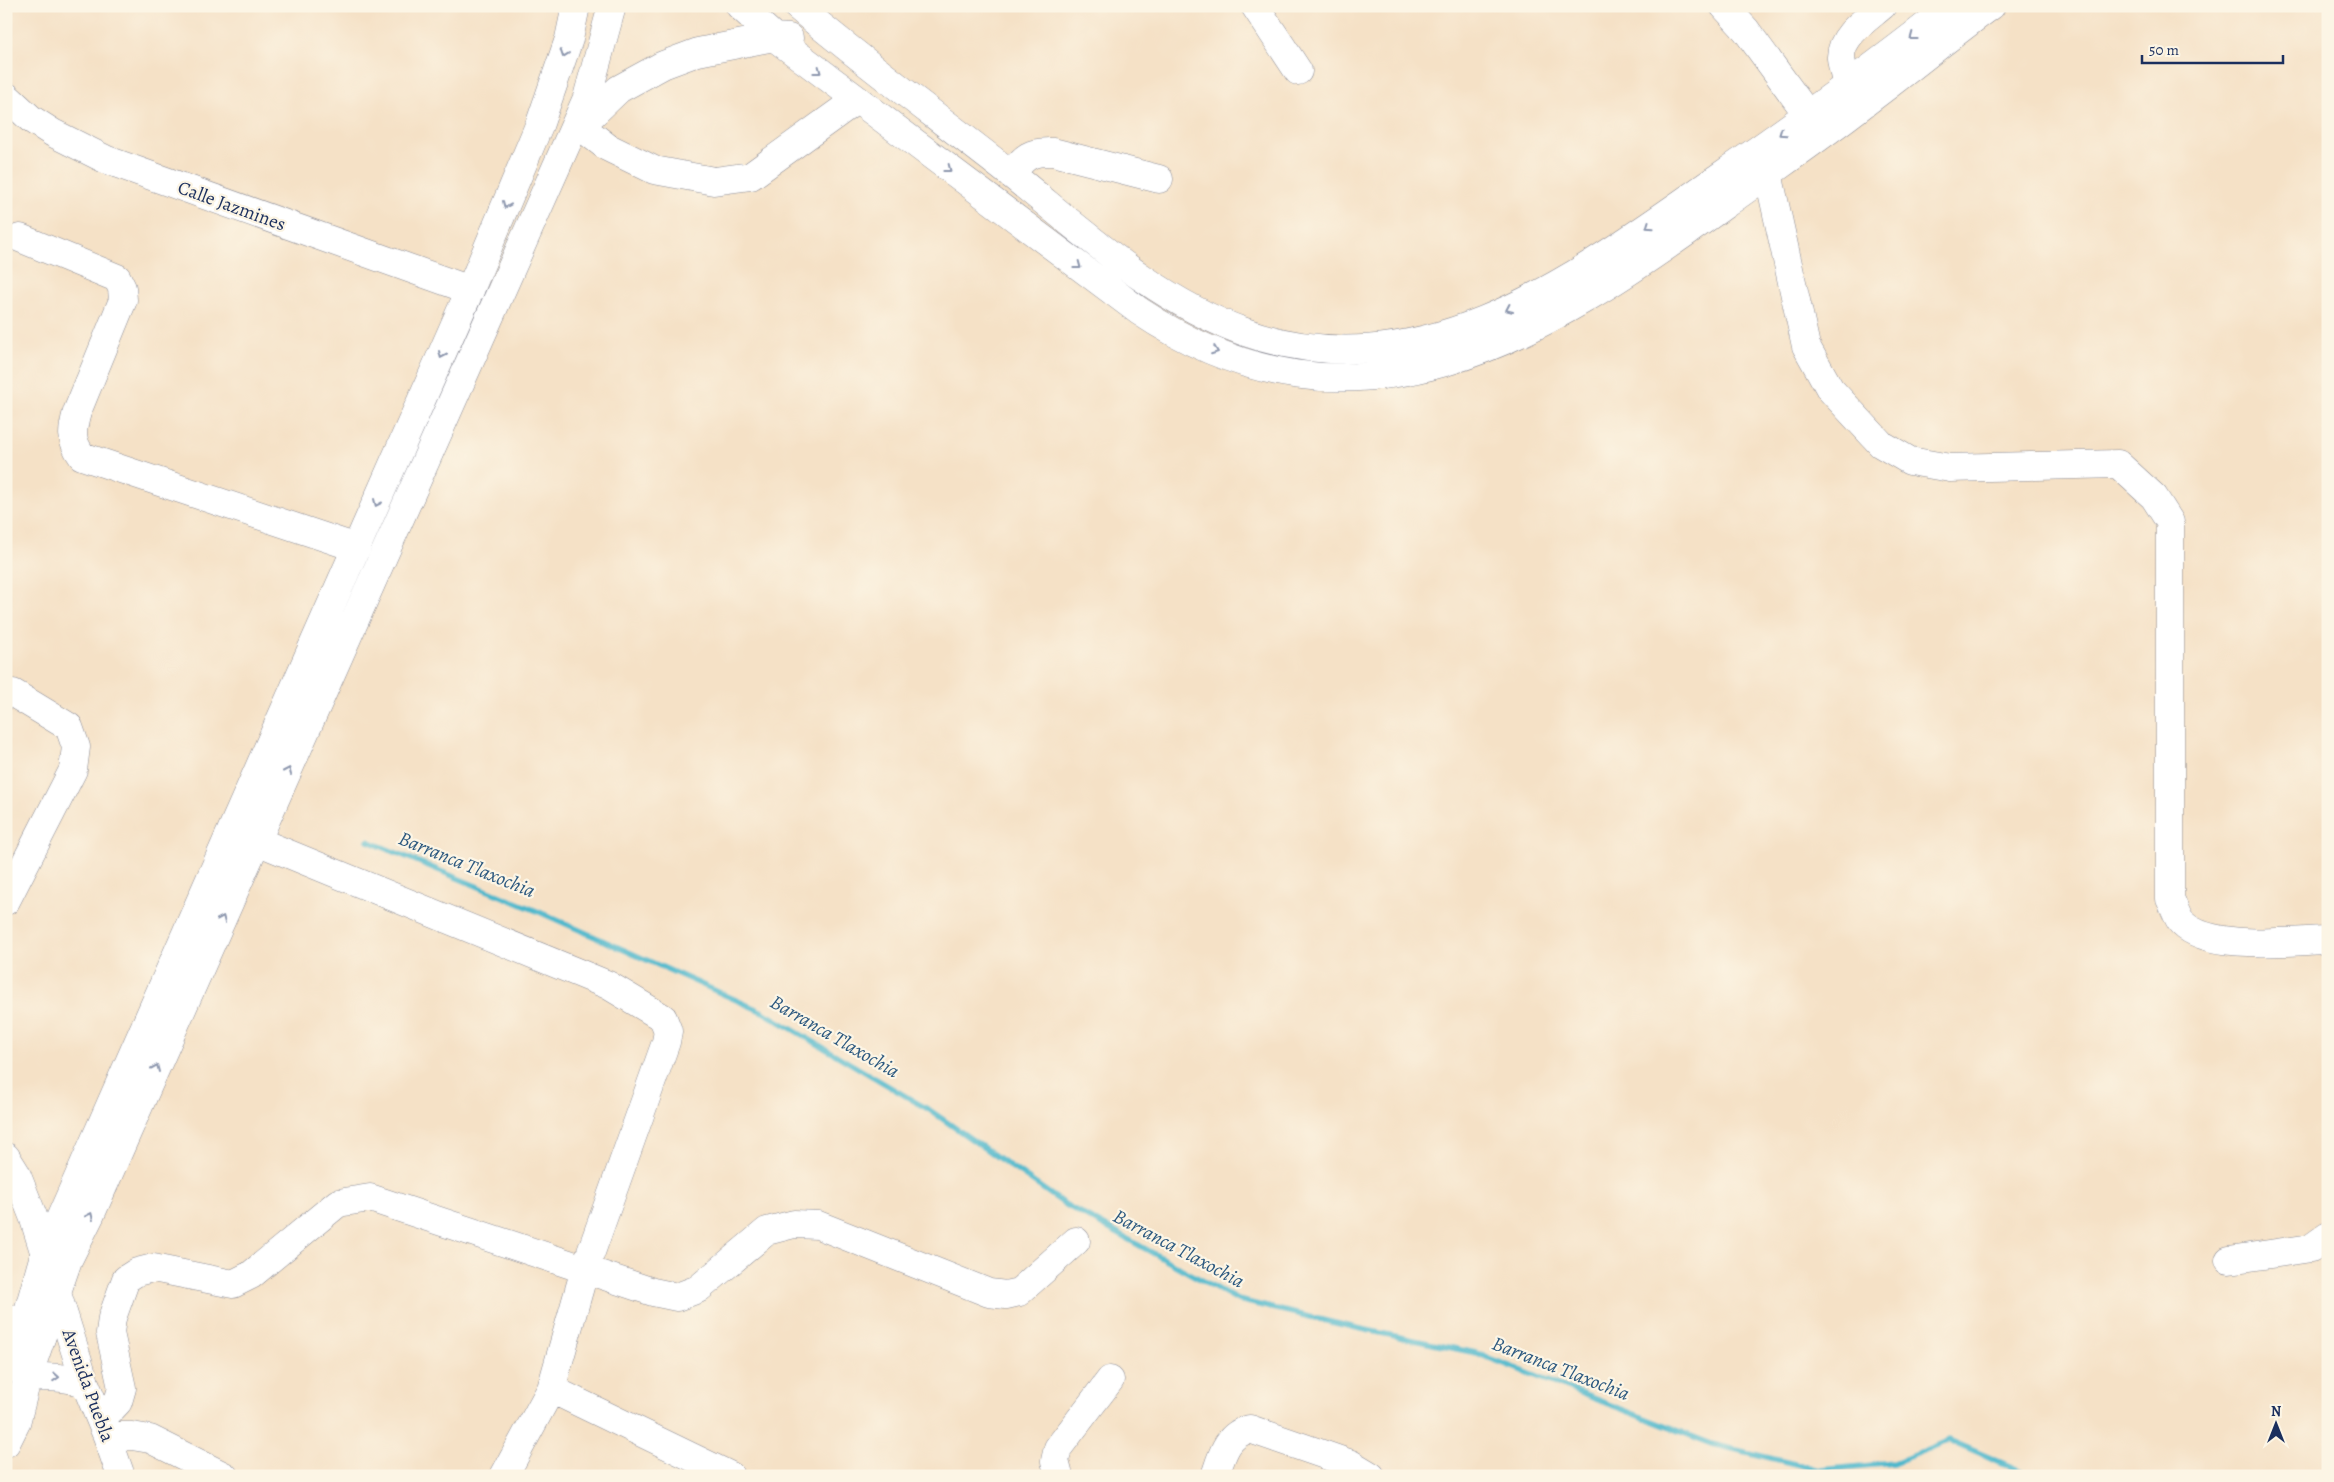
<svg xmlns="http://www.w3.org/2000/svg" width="2334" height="1482" font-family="Alegreya,serif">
<rect width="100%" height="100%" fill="#fcf5e5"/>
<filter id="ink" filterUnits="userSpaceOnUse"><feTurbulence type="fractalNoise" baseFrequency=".02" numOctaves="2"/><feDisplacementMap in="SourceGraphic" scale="10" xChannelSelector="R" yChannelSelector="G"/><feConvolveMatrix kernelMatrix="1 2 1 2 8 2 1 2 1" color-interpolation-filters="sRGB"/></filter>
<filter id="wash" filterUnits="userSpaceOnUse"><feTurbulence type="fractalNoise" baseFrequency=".0096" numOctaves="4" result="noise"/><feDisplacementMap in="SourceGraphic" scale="20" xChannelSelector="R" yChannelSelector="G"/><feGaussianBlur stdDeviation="1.12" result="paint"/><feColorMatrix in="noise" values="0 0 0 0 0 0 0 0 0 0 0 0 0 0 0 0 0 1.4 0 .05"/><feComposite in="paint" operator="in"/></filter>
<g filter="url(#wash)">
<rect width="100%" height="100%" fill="#f5e1c6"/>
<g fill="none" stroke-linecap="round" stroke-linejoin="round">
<!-- stream -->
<path stroke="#4fb8cc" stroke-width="5.5" d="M368,841L537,911L763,1012L931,1111L1066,1205L1238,1300L1352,1327L1476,1353L1712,1444L1820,1470L1894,1463L1949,1440L2033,1476"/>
</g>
</g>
<g filter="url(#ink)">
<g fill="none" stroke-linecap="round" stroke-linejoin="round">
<!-- minor casing -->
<g stroke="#888892" stroke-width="29">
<path id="minor" d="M1255,6L1298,71
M1724,6L1746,30L1808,115
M1847,86C1845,77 1842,67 1841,58C1840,36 1867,19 1882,6
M6,96L31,119L53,133L107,160L470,290
M580,126L607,147L654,170L714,181L751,176L856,100
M1768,173L1806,346L1830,389L1881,444L1910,461L1950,468L2118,464L2154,497L2170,522V899C2174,906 2177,918 2182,923C2210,951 2290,941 2328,940
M1011,174C1024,157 1030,151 1053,152L1159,179
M20,238L117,278L122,288L123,300L77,412C72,430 70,440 82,456L357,548
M257,841L608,985L663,1018L668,1031L666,1042L585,1269L551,1389L504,1476
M6,901L73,770L76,747L69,727L13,693
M6,1157L16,1173L33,1216L85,1383L107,1436L121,1476
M2229,1260L2311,1248L2328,1236
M6,1317L42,1335
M551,1389L731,1476
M101,1420L118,1402L122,1388L110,1333L112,1318L126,1279L137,1272L153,1268L233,1284L251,1275L338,1203L370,1198L653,1292L677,1297L698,1289L767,1231L794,1224L818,1225L989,1293L1006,1295L1019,1292L1076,1241
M107,1436H132L150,1439L224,1476
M1059,1476L1055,1461L1058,1448L1110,1380
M1215,1476C1222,1455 1227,1434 1250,1429L1351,1464L1371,1476"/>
</g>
<!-- major casing -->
<g stroke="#888892" stroke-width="29">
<path id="major" d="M740,6L774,37L1139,311C1356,456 1541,338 1723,206C1771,171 1820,138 1866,102C1908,71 1948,37 1991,6
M797,6C865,64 937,116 1007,171C1081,230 1154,300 1245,332C1424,395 1580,274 1719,177C1798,122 1876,66 1951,6
M579,127L619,89L663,65L698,52L774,37L789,38
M16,1369L24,1326L44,1255L470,290L540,123L569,39L576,6
M27,1379C48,1376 64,1377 85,1383
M6,1443L16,1423L27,1379L68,1260L90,1216L587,98L612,6"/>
</g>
<!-- path -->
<path stroke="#888892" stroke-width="3" stroke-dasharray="1 4" stroke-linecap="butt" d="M2325,439H2328"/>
<!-- minor -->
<use href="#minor" stroke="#fff" stroke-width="28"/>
<!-- major -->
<use href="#major" stroke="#fff" stroke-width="28"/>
</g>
<!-- one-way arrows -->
<defs><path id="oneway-chevron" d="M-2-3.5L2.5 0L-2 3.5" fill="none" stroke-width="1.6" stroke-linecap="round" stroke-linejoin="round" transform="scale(1.25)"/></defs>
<g stroke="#8d97ae">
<use href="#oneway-chevron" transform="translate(1913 37) rotate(143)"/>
<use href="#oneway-chevron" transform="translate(564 54) rotate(109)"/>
<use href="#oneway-chevron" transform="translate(818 71) rotate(37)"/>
<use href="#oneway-chevron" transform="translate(1782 133) rotate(145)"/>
<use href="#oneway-chevron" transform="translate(948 169) rotate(37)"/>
<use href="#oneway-chevron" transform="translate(506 205) rotate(113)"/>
<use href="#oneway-chevron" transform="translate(1649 226) rotate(145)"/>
<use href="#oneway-chevron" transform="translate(1078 266) rotate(37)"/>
<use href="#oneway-chevron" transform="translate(1509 309) rotate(155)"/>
<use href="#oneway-chevron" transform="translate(1215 351) rotate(21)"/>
<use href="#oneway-chevron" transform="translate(442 355) rotate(114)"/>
<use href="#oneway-chevron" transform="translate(377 503) rotate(114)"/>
<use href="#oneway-chevron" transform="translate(288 771) rotate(-66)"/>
<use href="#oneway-chevron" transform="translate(222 919) rotate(-66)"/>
<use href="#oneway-chevron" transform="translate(156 1068) rotate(-66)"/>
<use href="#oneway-chevron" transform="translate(90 1216) rotate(-65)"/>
<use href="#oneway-chevron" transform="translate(56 1377) rotate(4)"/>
</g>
</g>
<g text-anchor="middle" stroke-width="4.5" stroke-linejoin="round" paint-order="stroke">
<!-- street labels -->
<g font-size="19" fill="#1b2f5e" stroke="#fcf5e5">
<text transform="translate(232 205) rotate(20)" y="7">Calle Jazmines</text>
<text transform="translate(89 1385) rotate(70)" y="7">Avenida Puebla</text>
</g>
<!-- water labels -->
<g font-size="20" font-style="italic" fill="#2b587f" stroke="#fcf5e5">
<text transform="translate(467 864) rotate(22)" y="7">Barranca Tlaxochia</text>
<text transform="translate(835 1036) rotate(30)" y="7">Barranca Tlaxochia</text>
<text transform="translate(1179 1248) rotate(28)" y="7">Barranca Tlaxochia</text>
<text transform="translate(1561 1368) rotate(21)" y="7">Barranca Tlaxochia</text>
</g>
</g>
<!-- margin -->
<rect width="2334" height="1482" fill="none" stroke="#fcf5e5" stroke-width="25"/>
<!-- north arrow -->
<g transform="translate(2276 1424)" stroke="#fcf5e5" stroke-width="4" paint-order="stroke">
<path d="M0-4L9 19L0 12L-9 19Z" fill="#1b2f5e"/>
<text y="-8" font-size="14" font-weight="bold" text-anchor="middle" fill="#1b2f5e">N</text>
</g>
<!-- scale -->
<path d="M2142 55v8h141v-8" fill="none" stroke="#1b2f5e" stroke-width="2.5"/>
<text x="2149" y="55" font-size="15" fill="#1b2f5e" stroke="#fcf5e5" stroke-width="4" paint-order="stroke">50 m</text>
</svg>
